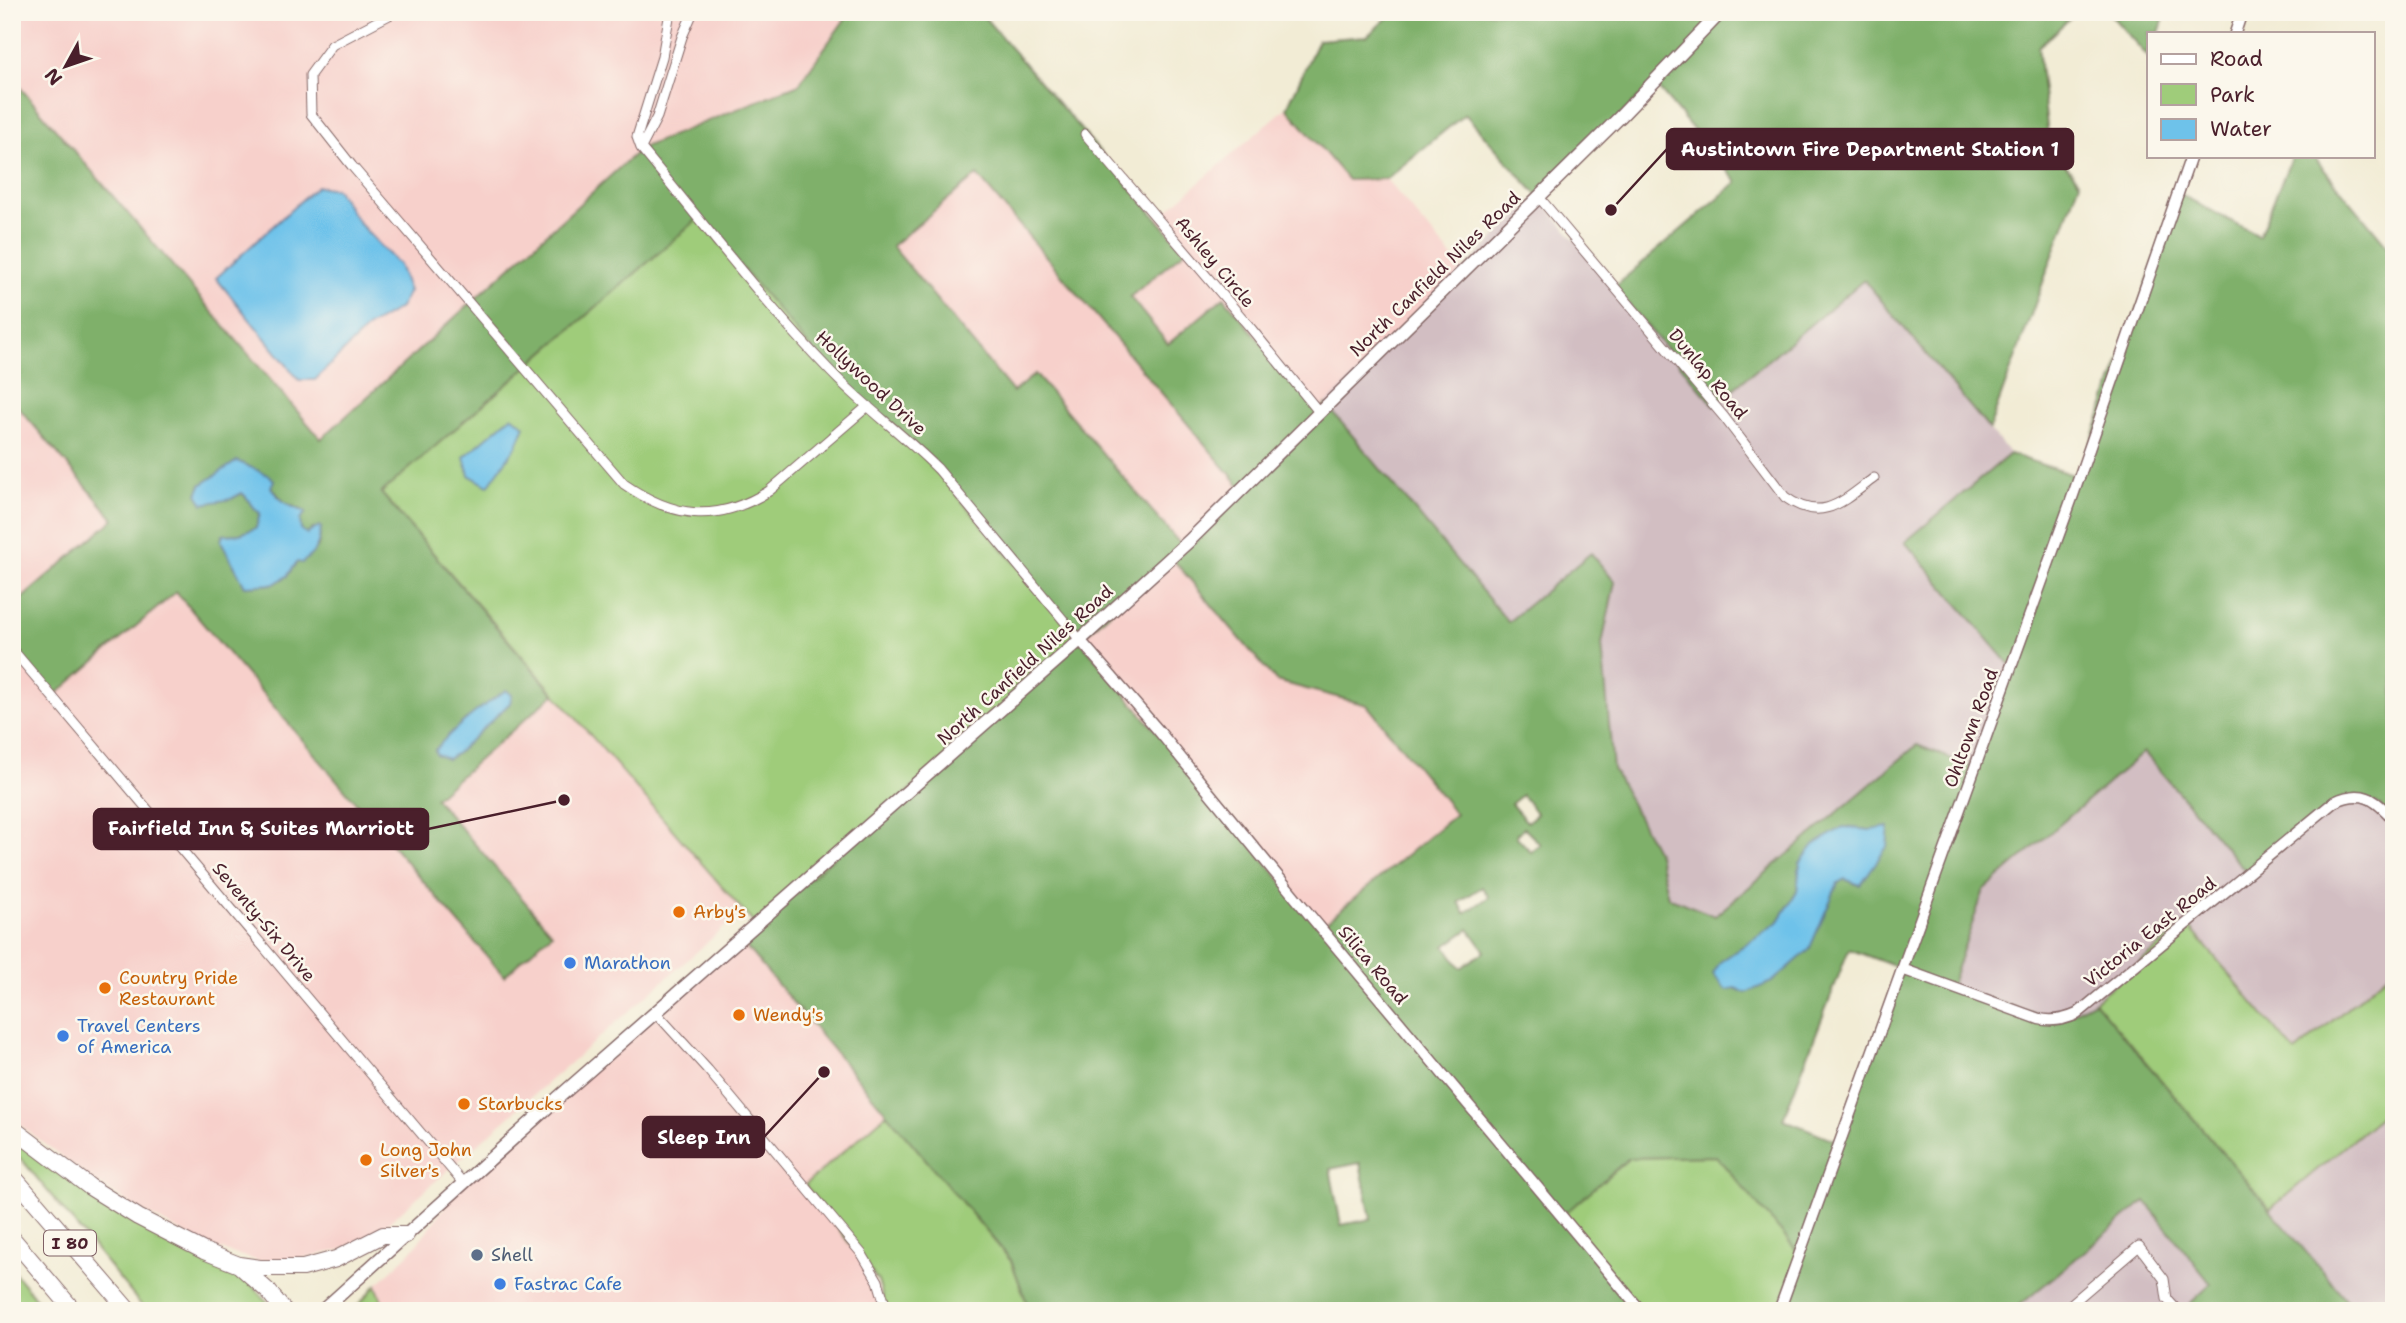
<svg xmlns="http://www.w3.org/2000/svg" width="2406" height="1323" font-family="'Shantell Sans',sans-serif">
<rect width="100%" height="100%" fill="#fbf7ec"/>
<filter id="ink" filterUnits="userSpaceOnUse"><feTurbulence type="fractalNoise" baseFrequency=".0143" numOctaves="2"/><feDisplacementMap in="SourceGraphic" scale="14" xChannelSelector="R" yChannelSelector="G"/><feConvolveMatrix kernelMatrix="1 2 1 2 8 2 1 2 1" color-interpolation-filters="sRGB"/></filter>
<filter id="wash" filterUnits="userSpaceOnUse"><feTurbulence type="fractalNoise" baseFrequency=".00686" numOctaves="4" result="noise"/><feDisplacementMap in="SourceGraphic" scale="28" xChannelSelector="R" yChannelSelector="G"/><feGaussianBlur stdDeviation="1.57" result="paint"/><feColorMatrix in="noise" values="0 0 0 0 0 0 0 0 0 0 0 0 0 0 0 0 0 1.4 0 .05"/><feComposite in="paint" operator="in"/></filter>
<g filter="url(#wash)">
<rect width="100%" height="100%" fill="#f2ecd5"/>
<!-- built -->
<path fill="#f7d0cb" d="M12,12H850L799,84L641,148L321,439L12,78Z
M1286,108L1348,180L1386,179L1463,270L1319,412L1223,297L1168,344L1129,297L1184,251L1157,219Z
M977,175L1243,488L1183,546L1035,374L1013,392L891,246Z
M12,400L386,840L554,694L743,911L388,1223L361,1240L341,1250L294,1260L259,1261L208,1246L142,1211L94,1181L12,1119Z
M1171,557L1276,681L1367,705L1457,814L1320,927L1080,640Z
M740,940L888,1113L805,1186L862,1254L887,1311H386L376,1285L411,1252L463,1183Z"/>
<!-- industrial -->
<path fill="#d2bec2" d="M1538,196L1714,405L1864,280L2010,454L1906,542L2012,667L1976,768L1916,745L1715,916L1668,897L1658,854L1613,769L1602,644L1615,581L1591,554L1509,623L1326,404Z
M2144,752L2248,873L2329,805L2362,796L2394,820V969L2295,1052L2187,924L2077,1014L2057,1021L1950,987L1984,890Z
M2394,1105V1311H2356L2270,1209Z
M2145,1201L2211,1285L2182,1311H2018L2020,1305Z"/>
<!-- green -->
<path fill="#9fcc7a" stroke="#747652" stroke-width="2" d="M699,218L915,446L1080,640L756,926L381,493Z
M2187,924L2295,1052L2394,969V1105L2270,1209L2094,1001Z
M888,1113L1011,1261L1030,1311H887L878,1281L805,1185Z
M12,1136L218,1263C246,1278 255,1285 274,1311H146L23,1161L12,1152Z
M1717,1156L1799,1253L1779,1311H1641L1561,1216L1629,1158Z
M12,1270L46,1311H12Z
M376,1285L386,1311H353Z"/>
<!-- forest -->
<path fill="#7fb06a" stroke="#64684a" stroke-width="2" fill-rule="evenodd" d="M850,12H980L1185,251L1130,297L1168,344L1224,297L1318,412L1326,404L1508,622L1591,553L1615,582L1602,644L1613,769L1658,854L1668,897L1715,916L1917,745L1975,768L2012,667L1905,542L2010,454L2079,477L2178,193L2259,236L2292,156H2313L2394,254V820L2377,803L2344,797L2248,874L2144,752L1984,890L1950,987L2057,1021L2094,1001L2356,1311H2182L2211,1284L2145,1201L2020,1305L2018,1311H1789L1782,1302L1799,1253L1716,1156L1629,1158L1562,1216L1641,1311H1030L1011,1260L740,940L1080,640L938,469L834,375L699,218L381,493L554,694L435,798L552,933L504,976L176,592L53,697L12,649V607L114,519L12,400V78L321,439L641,148L799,84ZM977,175L1242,488L1182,546L1035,374L1013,392L892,246ZM214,477L271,487L285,503L306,512L300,520V530L307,534L313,529L321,528L318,547L297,562L287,576L274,584L245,586L221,541L223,535L240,534L256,528L260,513L242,493L231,499L201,485ZM1171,557L1276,681L1367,705L1456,814L1320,927L1080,640ZM510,703L457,753L447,759L435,750L466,719ZM1522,795L1537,814L1527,822L1511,804ZM1843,827L1870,830L1859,885L1845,879L1838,883L1823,913L1746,993L1735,988L1752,942L1779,921L1797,892L1800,863ZM1524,828L1540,844L1531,852L1516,836ZM1482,887L1489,897L1465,913L1459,902ZM1469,929L1485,951L1461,968L1445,946ZM1849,949L1902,969L1839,1142L1783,1119ZM1360,1163L1371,1219L1341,1225L1330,1169Z
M1394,12H2077L2038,47L2049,145L2080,182L1989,429L1864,280L1714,405L1614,287L1737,182L1654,83L1538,196L1465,114L1386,179L1348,180L1287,108L1318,40L1367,36Z
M2108,12H2166L2159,33H2149V58Z"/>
<!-- water -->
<path fill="#6ec2ea" stroke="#5c708a" stroke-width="2" d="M317,186L336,189L360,224L399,265L409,291L400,308L368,327L315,380H299L216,278Z
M512,416L525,426L517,445L488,486L469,475L464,457Z
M237,461L270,476L274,480L271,487C279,500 291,508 306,512L300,520L301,530L307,534L319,526L321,528C318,547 317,551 302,563L297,562L287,576L274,584L245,586L221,541L223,535L240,534L256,528L260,513C252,508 250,499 242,493L231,499L203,504L197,494L201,485Z
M506,690L512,695L510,703L457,753L447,759L436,754L435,750C455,726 480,708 506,690Z
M1843,827L1870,830L1889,827L1887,847L1860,885L1845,879L1838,883L1809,950L1772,982L1746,993L1735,988L1726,990L1713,974L1720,962L1779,921L1797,892L1800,863L1814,845Z"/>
</g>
<g filter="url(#ink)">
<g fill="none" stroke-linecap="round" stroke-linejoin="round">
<!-- minor casing -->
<g stroke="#856766" stroke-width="11">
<path id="minor" d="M395,12L332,45L310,75L311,114L352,166L624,484C673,518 716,524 769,491L868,406
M670,12L662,57L637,137L641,148L657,117L682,37L693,12
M1085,134L1249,326L1319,412
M641,148C704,224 763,302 831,372C865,407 904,435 938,469L1080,640
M1538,196L1724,417L1785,497C1822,524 1843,501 1874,478
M12,649L463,1183
M657,1014L708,1070L862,1254L878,1281L887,1311
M2063,1311L2139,1246L2164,1279L2167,1299L2178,1311"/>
</g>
<!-- tertiary casing -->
<g stroke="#856766" stroke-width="13">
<path id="tertiary" d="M2235,33L2242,12
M1080,640L1158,730L1313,919L1641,1311
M1902,969L2039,1019C2053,1022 2064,1020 2077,1014L2334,802C2362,789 2375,798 2394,820
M1779,1311L2072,498L2191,156"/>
</g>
<!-- secondary casing -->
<g stroke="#856766" stroke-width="15">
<path id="secondary" d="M322,1311L559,1097L1080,640L1189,541L1620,117L1721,12"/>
</g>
<!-- motorway casing -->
<g stroke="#856766" stroke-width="18">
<path id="motorway" d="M12,1128L90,1187L138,1217L204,1251L239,1265L260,1268H303L336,1259L383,1235H406
M12,1175L129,1311
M12,1238L74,1311
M239,1265L269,1292L284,1311"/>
</g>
<!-- minor -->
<use href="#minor" stroke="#fff" stroke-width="9"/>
<!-- tertiary -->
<use href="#tertiary" stroke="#fff" stroke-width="10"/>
<!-- secondary -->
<use href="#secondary" stroke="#fff" stroke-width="12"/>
<!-- motorway -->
<use href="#motorway" stroke="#fff" stroke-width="16"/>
</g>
</g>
<!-- markers -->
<g fill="#e8710a" stroke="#fbf7ec" stroke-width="2.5">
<circle cx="679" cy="912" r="7"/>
<circle cx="105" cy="988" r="7"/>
<circle cx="739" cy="1015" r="7"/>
<circle cx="464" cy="1104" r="7"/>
<circle cx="366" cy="1160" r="7"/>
</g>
<g fill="#3f7fe0" stroke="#fbf7ec" stroke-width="2.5">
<circle cx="570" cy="963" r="7"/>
<circle cx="63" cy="1036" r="7"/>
<circle cx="500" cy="1284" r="7"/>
</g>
<circle fill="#5c6f8a" stroke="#fbf7ec" stroke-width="2.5" cx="477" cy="1255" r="7"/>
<g text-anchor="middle" stroke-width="5" stroke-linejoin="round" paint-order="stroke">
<!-- shield labels -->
<rect fill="#fbf7ec" stroke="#7f6065" stroke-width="2" x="44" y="1230.5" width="52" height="25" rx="5"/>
<g font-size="16" font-weight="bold" fill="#4a1f2b">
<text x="70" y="1249">I 80</text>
</g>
<!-- street labels -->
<g font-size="18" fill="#4a1f2b" stroke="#fbf7ec">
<text transform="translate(1215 262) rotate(50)" y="6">Ashley Circle</text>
<text transform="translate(1435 274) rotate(-44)" y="6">North Canfield Niles Road</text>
<text transform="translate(1708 374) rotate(50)" y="6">Dunlap Road</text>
<text transform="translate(871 383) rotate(43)" y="6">Hollywood Drive</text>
<text transform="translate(1025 665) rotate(-42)" y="6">North Canfield Niles Road</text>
<text transform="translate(1971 728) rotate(-70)" y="6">Ohltown Road</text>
<text transform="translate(264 922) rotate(50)" y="6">Seventy-Six Drive</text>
<text transform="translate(2150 932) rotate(-39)" y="6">Victoria East Road</text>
<text transform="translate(1373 965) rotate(50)" y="6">Silica Road</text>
</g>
<!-- food labels -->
<g font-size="18" fill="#c56008" stroke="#fbf7ec" text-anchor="start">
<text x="693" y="918">Arby's</text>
<text x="119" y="984">Country Pride<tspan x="119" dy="21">Restaurant</tspan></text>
<text x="753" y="1021">Wendy's</text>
<text x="478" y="1110">Starbucks</text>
<text x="380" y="1156">Long John<tspan x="380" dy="21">Silver's</tspan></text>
</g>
<!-- shop labels -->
<g font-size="18" fill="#366cbe" stroke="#fbf7ec" text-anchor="start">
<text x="584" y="969">Marathon</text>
<text x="77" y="1032">Travel Centers<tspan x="77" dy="21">of America</tspan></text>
<text x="514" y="1290">Fastrac Cafe</text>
</g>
<!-- service labels -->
<g font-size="18" fill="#4e5e75" stroke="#fbf7ec" text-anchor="start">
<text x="491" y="1261">Shell</text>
</g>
</g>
<!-- callouts -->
<path fill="none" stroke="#4a1f2b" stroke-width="2.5" d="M1611 210L1667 149M564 800L428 829M824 1072L764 1137"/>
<g fill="#4a1f2b" stroke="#fbf7ec" stroke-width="2.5">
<circle cx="1611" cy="210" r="7"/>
<circle cx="564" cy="800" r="7"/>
<circle cx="824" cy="1072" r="7"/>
</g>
<g fill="#4a1f2b" stroke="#4a1f2b" stroke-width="2.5">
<rect x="1667" y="129" width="406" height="40" rx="7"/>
<rect x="94" y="809" width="334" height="40" rx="7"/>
<rect x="643" y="1117" width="121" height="40" rx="7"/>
</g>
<g font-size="19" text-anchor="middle" font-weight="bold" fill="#fff">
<text x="1870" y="156">Austintown Fire Department Station 1</text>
<text x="261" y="835">Fairfield Inn &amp; Suites Marriott</text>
<text x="704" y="1144">Sleep Inn</text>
</g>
<!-- margin -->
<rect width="2406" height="1323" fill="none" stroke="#fbf7ec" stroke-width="42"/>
<!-- legend -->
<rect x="2147" y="32" width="228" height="126" fill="#fbf7ec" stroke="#b4a19f" stroke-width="2"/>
<rect x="2161" y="54" width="35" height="10" fill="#ffffff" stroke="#b4a19f" stroke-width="2"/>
<text x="2210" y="66" font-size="21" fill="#4a1f2b">Road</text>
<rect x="2161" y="84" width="35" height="21" fill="#9fcc7a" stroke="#b4a19f" stroke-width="2"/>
<text x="2210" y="102" font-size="21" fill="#4a1f2b">Park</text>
<rect x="2161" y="119" width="35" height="21" fill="#6ec2ea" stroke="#b4a19f" stroke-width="2"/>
<text x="2210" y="136" font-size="21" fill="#4a1f2b">Water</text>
<!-- north arrow -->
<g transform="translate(66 66) rotate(230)" stroke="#fbf7ec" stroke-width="5" paint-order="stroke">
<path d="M0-5L12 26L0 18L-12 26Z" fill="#4a1f2b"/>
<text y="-10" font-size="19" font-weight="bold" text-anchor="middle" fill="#4a1f2b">N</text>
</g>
</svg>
